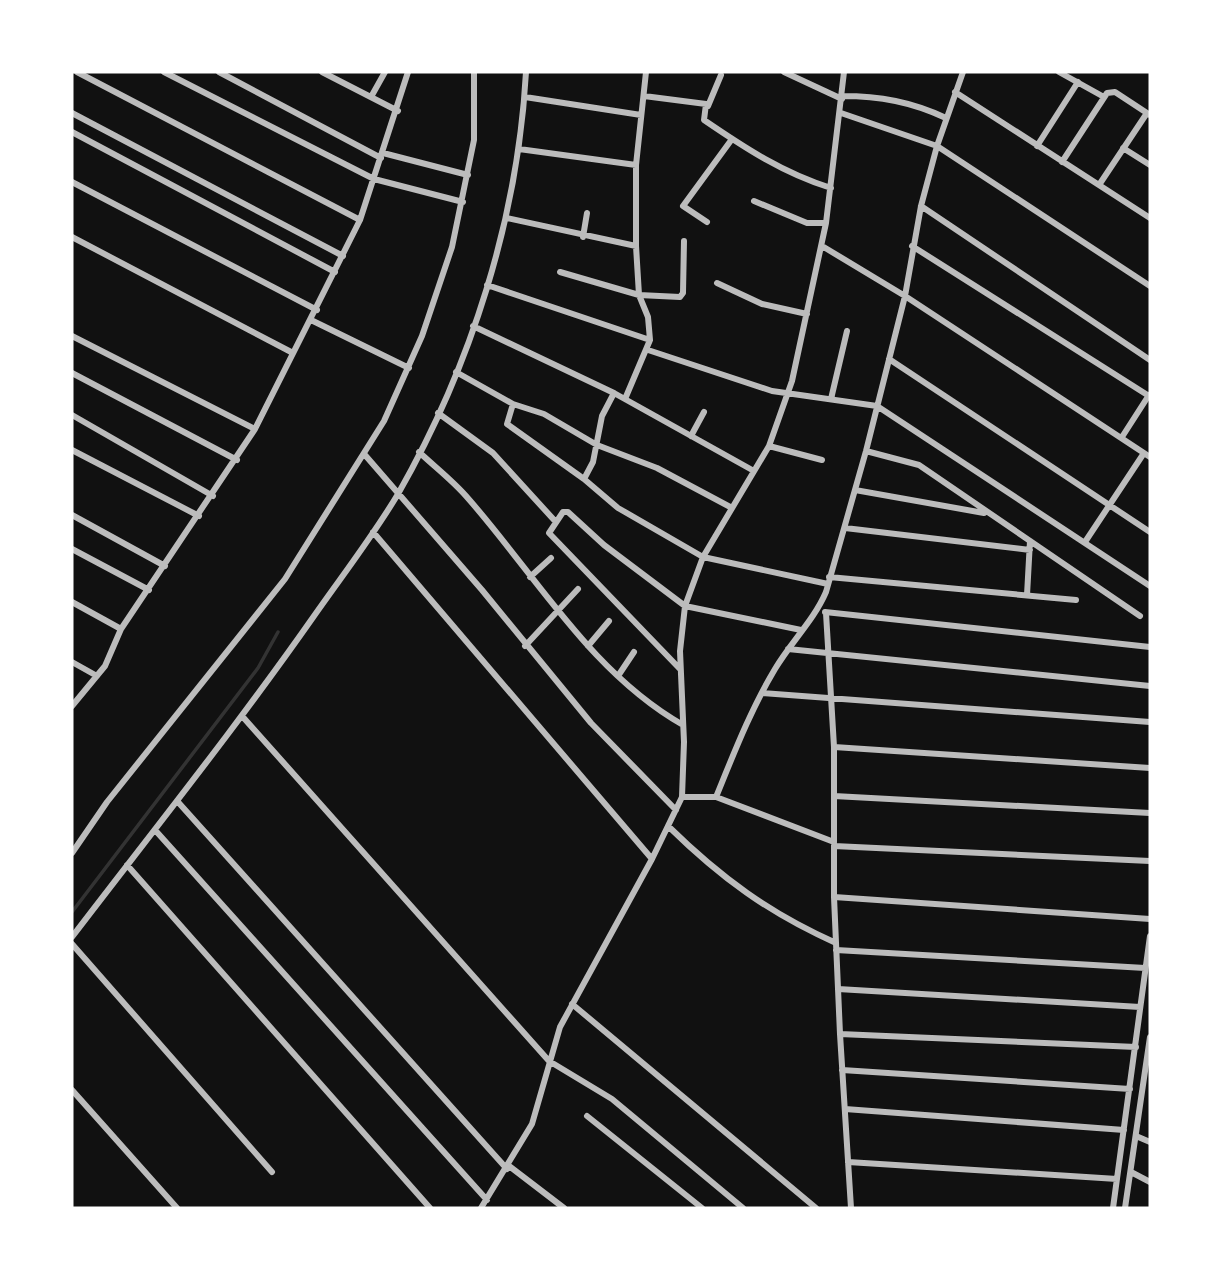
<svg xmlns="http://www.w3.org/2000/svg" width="1222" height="1280" font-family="Commissioner,sans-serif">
<rect width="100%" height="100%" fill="#111"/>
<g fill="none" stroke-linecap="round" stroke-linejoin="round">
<!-- stream -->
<path stroke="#333" stroke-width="3.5" d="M72,912L258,668L278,632"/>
<!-- minor -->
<path stroke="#bcbcbc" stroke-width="6" d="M77,72L360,220
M164,72L374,179L463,202
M219,72L381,158
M322,72L398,111
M784,72L842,99
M1059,72L1104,97
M955,92L1150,218
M644,96L706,104L704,120C745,148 783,173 831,188
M842,96C880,96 912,102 946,118
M371,97L385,72
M525,97L641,115
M708,106L721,75
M72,113L343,256
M841,113L937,146L1150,286
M72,132L335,272
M1037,146L1078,82
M1123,148L1150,165
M519,149L636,165
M383,153L468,175
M1062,162L1107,93L1115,92L1150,115
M72,182L317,310
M1099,185L1147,113
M754,201L807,223H826
M921,206L1150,360
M507,218L636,246
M707,222L683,206L732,139
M72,237L293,353
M583,237L587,213
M822,246L905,296L1150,457
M912,246L1149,396
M560,272L639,295L680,297L683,293L684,241
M717,283L762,304L807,314
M487,285L650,340
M311,320L409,368
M473,326L614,393L754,471
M72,336L255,429
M648,350L772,391L877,406L1150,586
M889,359L1150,532
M456,372L513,404L544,414L597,445L657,468L732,508
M72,373L237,460
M625,399L650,340L648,317L639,295L636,246V165L646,72
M831,399L847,331
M513,404L507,424L584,479L618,508L703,557L828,584
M438,413L493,453L555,521
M72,415L213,496
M691,436L704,412
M1122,437L1149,395
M769,446L822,460
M72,450L199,516
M866,451L919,465L1140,616
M419,452C435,467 452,480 466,496C536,575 590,672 683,725
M365,455L482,590L591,723L676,810
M584,479L593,462L602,416L614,393
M855,490L984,513
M72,515L165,566
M845,528L1030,550
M373,532L652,859
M1085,542L1144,453
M72,549L149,590
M530,577L551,558
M829,577L1076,600
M1027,595L1030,541
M72,602L121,629
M825,612L1150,647
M826,613L834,747V897L840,1034L851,1208
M525,646L578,589
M588,646L609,621
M788,649L1150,686
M72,662L97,676
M680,669L549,533L563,512H568L604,545L685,606L801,630
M618,676L634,652
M762,693L1150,722
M72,706L105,666L121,629L255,429L360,220L408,72
M242,716L549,1061L612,1099L743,1208
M834,747L1150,768
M834,796L1150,813
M682,797H716L834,842
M716,797C734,753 751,709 775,669C791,642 814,620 826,592L866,451L905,296L921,206L937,146L963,72
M178,802L507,1169
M668,826C721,878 769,913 836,943
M155,830L487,1200
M834,846L1150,861
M72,853L107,802L285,579L384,421L422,336L452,247L474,140V72
M127,865L430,1208
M834,897L1150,919
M72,937C153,831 237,726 314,616C342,576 373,536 398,494C471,366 518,218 526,72
M72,944L272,1172
M836,950L1145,968
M838,989L1140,1007
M572,1004L816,1208
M840,1034L1136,1047
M842,1070L1130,1089
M72,1090L177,1208
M845,1109L1124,1130
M587,1116L702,1208
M1136,1136L1150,1142
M848,1162L1117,1179
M509,1166L564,1208
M1131,1172L1150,1182
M481,1208L532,1124L560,1027L652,859L682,797L684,742L680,651L685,606L703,557L769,446L792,381L826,223L844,72
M1113,1208L1150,936
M1125,1208L1150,1037"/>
</g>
<!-- border -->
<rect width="1222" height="1280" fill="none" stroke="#ffffff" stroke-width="147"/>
</svg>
